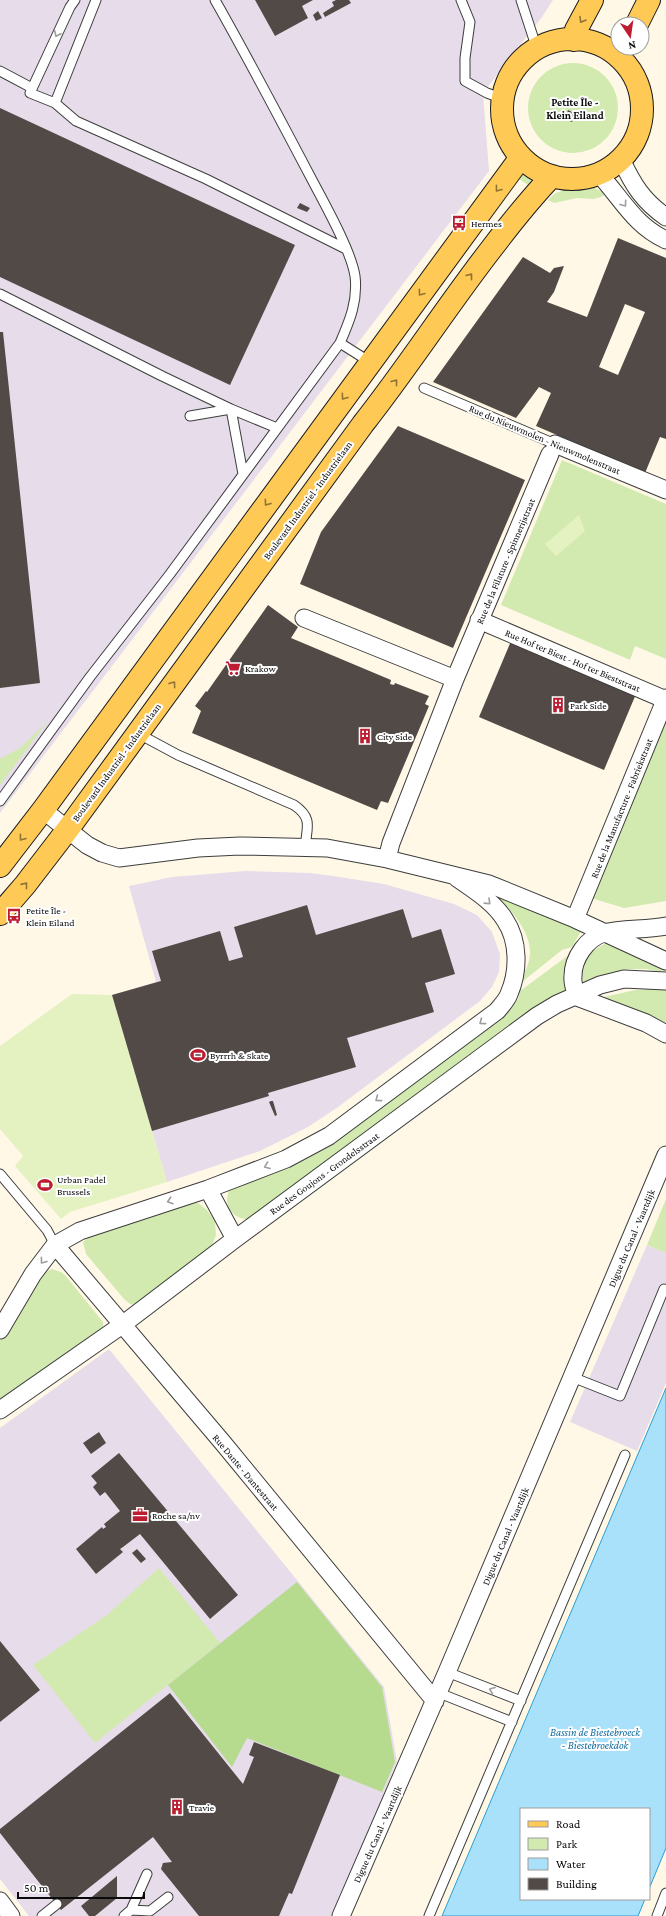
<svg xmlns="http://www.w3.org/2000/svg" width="666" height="1916" font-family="'Crimson Pro',serif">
<rect width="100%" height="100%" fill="#fff8e6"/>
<!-- industrial -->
<path fill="#e7dcea" d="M0,0H553L542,17L483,93L489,171L0,813Z
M245,871L310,873L333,876L384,884L454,904L477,915L492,932L500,954L499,972L492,987L480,1001L338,1107L308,1127L260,1151L167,1182L112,995L156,982L129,886L172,877Z
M647,1245L666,1253V1383L637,1451L570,1422Z
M109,1349L384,1687L397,1762L333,1916H29L0,1879V1428Z"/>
<!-- green -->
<path fill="#d2eaaf" d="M528 108a45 45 0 1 1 90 0a45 45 0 1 1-90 0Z
M523,167L534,175V177L528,185L515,176Z
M576,185L593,187L606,194L601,197L593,199L577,198L554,203L548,200L554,194Z
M562,460L666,504V659L635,646L630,660L501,605Z
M48,721L0,785V759L20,748Z
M666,723V901L624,908L591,898Z
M493,895L581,931L572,947L562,950L522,982C524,974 529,964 530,955C532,933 510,907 493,895Z
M607,943L664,968L661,972L646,969H629L583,982C579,960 587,952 607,943Z
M570,954C565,967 562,977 568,990L559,994L248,1219C230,1219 220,1200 233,1185L278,1168L507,1011L518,999L520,991Z
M666,988V1029L607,1002L604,997L635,990Z
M666,1199V1253L647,1245Z
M198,1203L207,1210L215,1221L216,1235L210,1251L135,1305L130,1304L124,1299L86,1254L83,1242L93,1234L175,1204Z
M52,1269L61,1272L65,1275L103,1322V1331L0,1404V1341L41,1274Z
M159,1568L220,1643L95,1743L33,1665L107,1615Z"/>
<!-- forest -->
<path fill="#b6db8e" d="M297,1582L382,1687L395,1762L382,1792L247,1738L232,1767L168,1685Z"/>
<!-- pitch -->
<path fill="#e4f1c1" d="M579,515L585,531L556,556L545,544Z
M72,994L112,995L167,1182L70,1212L61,1219L15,1166L23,1156L0,1129V1046Z"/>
<!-- water -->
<path fill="#a8e1f9" stroke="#2c9dd3" d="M666,1388V1848L649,1889V1809H521V1899H645L638,1916H442Z"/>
<!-- building -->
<path fill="#524a46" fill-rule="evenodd" d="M255,0H313L302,6L308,18L275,36Z
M336,0H349L351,3L325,17L323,13L334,6L332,2Z
M318,11L322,18L316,21L313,15Z
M0,108L295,245L230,385L0,277Z
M568,110L576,114L572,122L565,119Z
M300,203L310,208L307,212L297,208Z
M618,238L666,258V439L660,437L645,473L536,426L551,393L539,387L516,418L433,382L523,257L550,273L554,268L564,266L554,292L547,302L587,317ZM625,304L645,312L618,375L599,367Z
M0,332H3L40,683L0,688Z
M398,426L525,480L453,648L300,584L321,532Z
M268,605L298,627L291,638L391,680L390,684L394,685L395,683L429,696L425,704L429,706L388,803L381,801L377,810L192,733L201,711L195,706L206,691L207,692Z
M511,641L636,694L604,770L479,717Z
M307,905L316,935L403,909L412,938L441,929L455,974L425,983L434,1012L347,1038L356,1067L268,1093L269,1096L152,1131L112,995L161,981L152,951L220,931L229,961L243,957L234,927Z
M271,1101H273L277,1115L275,1116L269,1102Z
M99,1432L106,1443L91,1454L83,1443Z
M119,1453L238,1595L210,1619L140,1534L123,1547L120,1549L123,1552L96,1574L76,1549L102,1527L103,1529L106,1527L104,1524L120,1511L105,1492L100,1496L93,1487L97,1483L91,1476Z
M137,1549L146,1559L141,1563L132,1553Z
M0,1641L40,1690L0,1722Z
M170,1693L243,1784L254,1757L249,1755L254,1742L340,1775L292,1894L289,1893L279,1916H199L161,1869L163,1863L172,1862L153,1837L61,1910L0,1833V1829Z
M117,1876V1898L95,1916H89L81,1906Z"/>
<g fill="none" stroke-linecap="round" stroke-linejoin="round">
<!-- lane casing -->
<g stroke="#3d3d3d" stroke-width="11">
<path id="lane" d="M75,0L70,7L30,93L55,103L76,121L206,179L346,249
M215,0C248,58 279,117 310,176C323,201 351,250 355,276C358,301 350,320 340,343L370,362
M461,0L470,22L465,58V81L487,93L503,99
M521,0L537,49
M0,71L32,88
M55,103L96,0
M0,294L162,376L231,409L190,416
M424,388L555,444L553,447
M243,474L231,409L277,428
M137,733L178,755L294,805C313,818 307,827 305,847
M0,801L90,677L170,574L340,343
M0,1174L47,1230L55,1245
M572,1377L620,1396L664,1289
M447,1672L521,1701
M439,1693L512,1722
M131,1910L150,1911L168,1897
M42,1916L57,1904
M124,1916L131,1910L147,1874
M429,1916L625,1455
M657,1916L666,1893"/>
</g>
<!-- street casing -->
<g stroke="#3d3d3d" stroke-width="19">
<path id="street" d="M621,159C633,185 643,201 666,217
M599,174C622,199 634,225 666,240
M555,444L666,490
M304,618L455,679
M479,620L666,700
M43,810L87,845L102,853L119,858L198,848L240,846L327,848L387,859L489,884L575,919L666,961
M387,859L391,843L455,679L550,454
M575,919L666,698
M577,997C575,990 572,983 573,976C573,958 587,938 604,933C622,928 646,930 666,926
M577,997L646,1023L666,1034
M208,1189L235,1239
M55,1245L223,1443L435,1701
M0,1330L33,1274L55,1245L80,1231L208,1189L286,1159L329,1136L497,1011C501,1006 507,1000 509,994C519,971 519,941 505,920C494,902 474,890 457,878
M0,1410L122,1325L235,1239L537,1016L557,1004L600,985L624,979L666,981
M0,1901L11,1916
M341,1916L447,1672L666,1155"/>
</g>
<!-- primary casing -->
<g stroke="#1b1b1b" stroke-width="24">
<path id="primary" d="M637,24L649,0
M502 109a70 70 0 1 1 140 0a70 70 0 1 1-140 0Z
M574,40L576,30L592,0
M0,866L43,810L521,157
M0,914L25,885L68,829L363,424C408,367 447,306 492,248C511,223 530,199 552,176"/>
</g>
<!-- lane -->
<use href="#lane" stroke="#fff" stroke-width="9"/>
<!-- street -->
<use href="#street" stroke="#fff" stroke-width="17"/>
<!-- primary -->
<use href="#primary" stroke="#ffc956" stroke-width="22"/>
</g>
<!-- one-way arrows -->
<defs><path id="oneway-chevron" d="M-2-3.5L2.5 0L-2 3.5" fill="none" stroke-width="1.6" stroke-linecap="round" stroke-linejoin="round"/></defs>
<g stroke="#917334">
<use href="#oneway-chevron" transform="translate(582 20) rotate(120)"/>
<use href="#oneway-chevron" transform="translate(498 189) rotate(127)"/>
<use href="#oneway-chevron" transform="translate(470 276) rotate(-52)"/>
<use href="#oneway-chevron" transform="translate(421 293) rotate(127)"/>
<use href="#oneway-chevron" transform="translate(395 382) rotate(-52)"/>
<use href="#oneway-chevron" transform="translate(344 397) rotate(126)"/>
<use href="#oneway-chevron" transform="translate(267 503) rotate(126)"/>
<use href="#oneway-chevron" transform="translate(173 684) rotate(-54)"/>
<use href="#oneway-chevron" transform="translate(22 838) rotate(127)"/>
<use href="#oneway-chevron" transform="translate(25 885) rotate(-51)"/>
</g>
<g stroke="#9d9d9d">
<use href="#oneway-chevron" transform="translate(57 34) rotate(115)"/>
<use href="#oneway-chevron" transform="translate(624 204) rotate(54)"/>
<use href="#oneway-chevron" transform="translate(488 902) rotate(44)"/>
<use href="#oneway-chevron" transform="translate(482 1022) rotate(143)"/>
<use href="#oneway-chevron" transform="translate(378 1099) rotate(143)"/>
<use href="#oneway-chevron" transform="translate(267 1166) rotate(159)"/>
<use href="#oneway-chevron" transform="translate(170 1201) rotate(162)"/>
<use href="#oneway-chevron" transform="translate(43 1261) rotate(127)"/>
<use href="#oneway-chevron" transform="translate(492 1690) rotate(-159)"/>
</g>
<!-- icons -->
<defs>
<g id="bus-bare" transform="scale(1.2)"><path d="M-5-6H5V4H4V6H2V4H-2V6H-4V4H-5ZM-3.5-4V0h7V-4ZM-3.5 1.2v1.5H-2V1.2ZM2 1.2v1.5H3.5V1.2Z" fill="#be1d31" stroke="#fff" stroke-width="2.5" paint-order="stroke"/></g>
<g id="supermarket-bare" transform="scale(1.2)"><path d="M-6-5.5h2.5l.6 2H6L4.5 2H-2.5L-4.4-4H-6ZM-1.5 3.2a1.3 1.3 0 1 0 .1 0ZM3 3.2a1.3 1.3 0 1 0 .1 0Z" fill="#be1d31" stroke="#fff" stroke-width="2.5" paint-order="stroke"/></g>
<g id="building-bare" transform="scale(1.2)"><path d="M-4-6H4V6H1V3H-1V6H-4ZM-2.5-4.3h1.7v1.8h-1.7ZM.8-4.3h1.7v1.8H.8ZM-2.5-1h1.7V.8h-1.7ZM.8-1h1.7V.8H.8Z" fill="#be1d31" stroke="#fff" stroke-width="2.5" paint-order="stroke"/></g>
<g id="stadium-bare" transform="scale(1.2)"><path d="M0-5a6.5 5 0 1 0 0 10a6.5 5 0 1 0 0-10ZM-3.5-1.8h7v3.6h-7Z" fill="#be1d31" stroke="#fff" stroke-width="2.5" paint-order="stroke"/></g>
<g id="office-bare" transform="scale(1.2)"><path d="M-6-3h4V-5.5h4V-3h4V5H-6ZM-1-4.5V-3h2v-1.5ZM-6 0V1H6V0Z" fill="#be1d31" stroke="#fff" stroke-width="2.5" paint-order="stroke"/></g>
</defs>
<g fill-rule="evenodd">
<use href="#bus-bare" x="459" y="223"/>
<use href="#supermarket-bare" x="233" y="668"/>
<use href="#building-bare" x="558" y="705"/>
<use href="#building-bare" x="365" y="736"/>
<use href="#bus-bare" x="14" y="916"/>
<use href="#stadium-bare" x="198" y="1055"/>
<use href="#stadium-bare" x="45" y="1185"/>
<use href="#office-bare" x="140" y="1515"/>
<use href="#building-bare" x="177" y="1807"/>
</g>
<g text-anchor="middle" stroke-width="4" stroke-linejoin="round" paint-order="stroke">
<!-- poi labels -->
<g font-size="10" fill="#0a0a0a" stroke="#fff" text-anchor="start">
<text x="471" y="227">Hermes</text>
<text x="245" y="672">Krakow</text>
<text x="570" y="709">Park Side</text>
<text x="377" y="740">City Side</text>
<text x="26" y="914">Petite Île -<tspan x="26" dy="12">Klein Eiland</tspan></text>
<text x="210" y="1059">Byrrrh &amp; Skate</text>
<text x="57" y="1183">Urban Padel<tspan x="57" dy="12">Brussels</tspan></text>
<text x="152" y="1519">Roche sa/nv</text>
<text x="189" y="1811">Travie</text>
</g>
<!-- street labels -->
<g font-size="10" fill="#0a0a0a" stroke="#fff">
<text transform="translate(545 439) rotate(23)" y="4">Rue du Nieuwmolen - Nieuwmolenstraat</text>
<text transform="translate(307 500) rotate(-54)" y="4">Boulevard Industriel - Industrielaan</text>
<text transform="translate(505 561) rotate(-67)" y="4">Rue de la Filature - Spinnerijstraat</text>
<text transform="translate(573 660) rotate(23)" y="4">Rue Hof ter Biest - Hof ter Bieststraat</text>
<text transform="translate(116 762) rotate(-54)" y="4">Boulevard Industriel - Industrielaan</text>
<text transform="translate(621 808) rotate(-68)" y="4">Rue de la Manufacture - Fabriekstraat</text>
<text transform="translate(324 1173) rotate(-36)" y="4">Rue des Goujons - Grondelsstraat</text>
<text transform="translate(631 1238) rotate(-67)" y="4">Digue du Canal - Vaartdijk</text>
<text transform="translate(246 1472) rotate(50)" y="4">Rue Dante - Dantestraat</text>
<text transform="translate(505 1536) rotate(-67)" y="4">Digue du Canal - Vaartdijk</text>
<text transform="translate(377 1834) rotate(-66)" y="4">Digue du Canal - Vaartdijk</text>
</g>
<!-- neighbourhood labels -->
<g font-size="11" font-weight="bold" fill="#0a0a0a" stroke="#fff">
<text x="575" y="106">Petite Île -<tspan x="575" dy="13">Klein Eiland</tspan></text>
</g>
<!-- water labels -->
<g font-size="11" font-style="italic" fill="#0f6b9f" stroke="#fff">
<text x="595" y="1736">Bassin de Biestebroeck<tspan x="595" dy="13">- Biestebroekdok</tspan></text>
</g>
</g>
<!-- legend -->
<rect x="520" y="1808" width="130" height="92" fill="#ffffff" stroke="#9d9d9d"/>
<rect x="528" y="1821" width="20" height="6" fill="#ffc956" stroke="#9d9d9d"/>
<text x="556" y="1828" font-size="12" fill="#0a0a0a">Road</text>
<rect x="528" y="1838" width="20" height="12" fill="#d2eaaf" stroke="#9d9d9d"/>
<text x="556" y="1848" font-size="12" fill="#0a0a0a">Park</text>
<rect x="528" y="1858" width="20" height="12" fill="#a8e1f9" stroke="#9d9d9d"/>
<text x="556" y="1868" font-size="12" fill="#0a0a0a">Water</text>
<rect x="528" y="1878" width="20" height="12" fill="#524a46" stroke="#9d9d9d"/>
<text x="556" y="1888" font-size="12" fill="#0a0a0a">Building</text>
<!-- north arrow -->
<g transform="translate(630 36) rotate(167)"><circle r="19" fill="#ffffff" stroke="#9d9d9d"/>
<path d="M0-3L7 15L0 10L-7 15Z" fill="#be1d31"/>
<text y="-6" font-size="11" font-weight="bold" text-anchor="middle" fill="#0a0a0a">N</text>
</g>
<!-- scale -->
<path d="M18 1892v6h126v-6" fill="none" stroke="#0a0a0a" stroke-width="2"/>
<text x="24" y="1892" font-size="12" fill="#0a0a0a" stroke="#ffffff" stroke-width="3" paint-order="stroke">50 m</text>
</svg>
